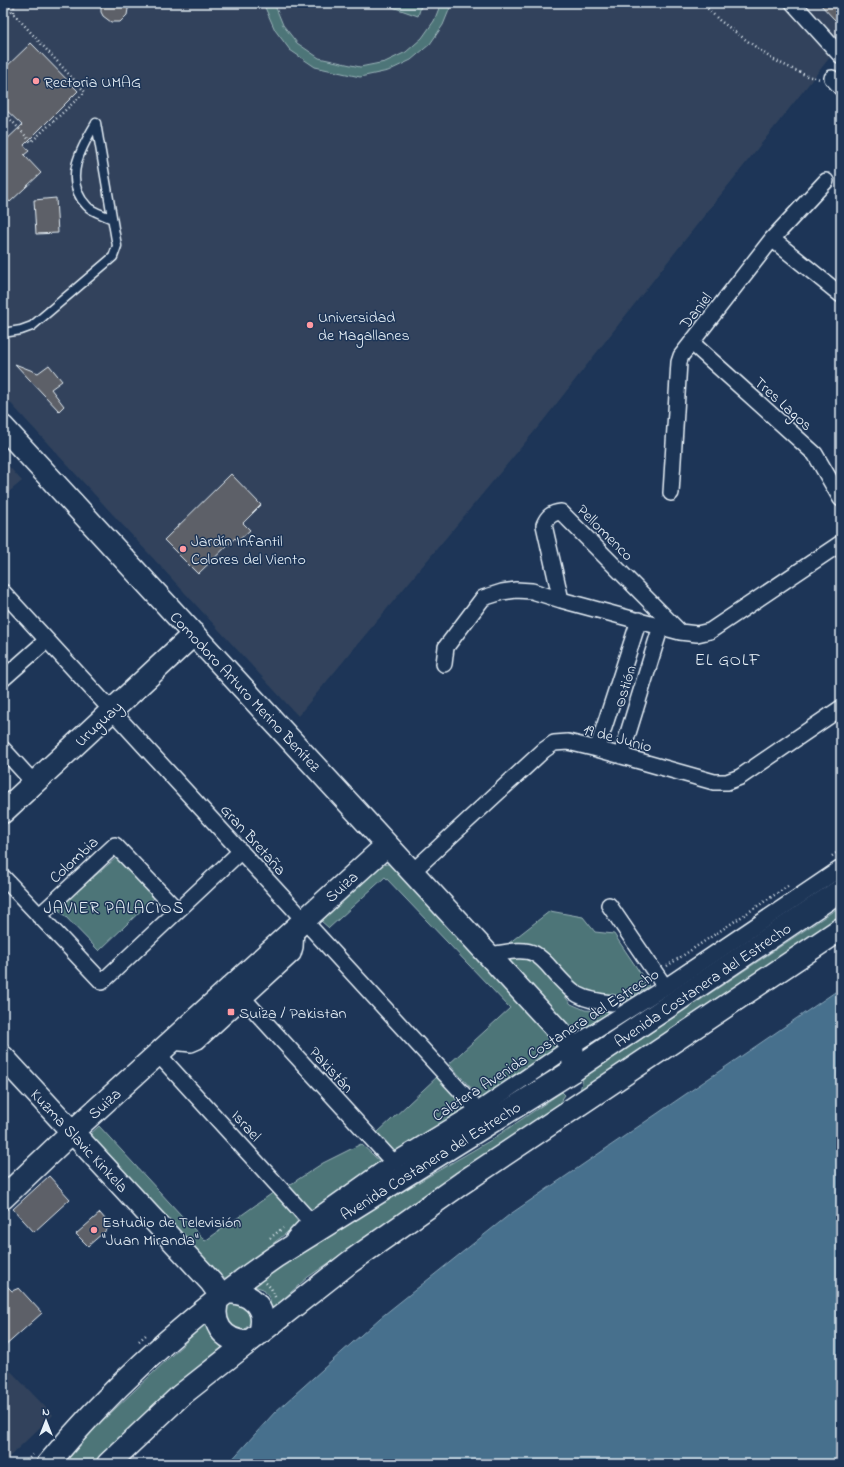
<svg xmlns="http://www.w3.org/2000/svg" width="844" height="1467" font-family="'Indie Flower',sans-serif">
<rect width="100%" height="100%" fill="#1d3557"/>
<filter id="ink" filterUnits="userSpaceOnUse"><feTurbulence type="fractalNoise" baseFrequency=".025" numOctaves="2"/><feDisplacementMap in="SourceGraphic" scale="8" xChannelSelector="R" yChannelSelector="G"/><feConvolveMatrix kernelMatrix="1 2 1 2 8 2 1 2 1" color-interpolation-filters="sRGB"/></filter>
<g filter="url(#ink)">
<!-- built -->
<path fill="#30425c" d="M3,3H841V66L831,56L673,255L543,421L298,716L3,395Z
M3,460L22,481L3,497Z
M3,1363L53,1415L5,1461L3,1459Z"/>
<!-- green -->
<path fill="#4d7578" stroke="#9ab3b8" d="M263,3H274L283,25L297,43L319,58L360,67L385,62L406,52L422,38L434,21L441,3H452L443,25L430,44L411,60L388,71L360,77L315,67L290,50L275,30Z
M381,3H422L418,16Z
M116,858L154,898L99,951L57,908Z
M394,863L560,1047L483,1101L449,1064L510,1008L385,877L329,928L321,921L381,865Z
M841,906V923L580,1091L583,1078Z
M550,911L583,917L595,932L614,934L649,986L625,1001L597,999L580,994L549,957L509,943Z
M522,958L538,963L571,1004L585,1010L613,1012L582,1032H575L505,959Z
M438,1076L468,1109L396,1155L377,1133Z
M562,1092L565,1095L555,1109L308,1277L271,1310L270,1299L263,1289L254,1286L299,1252L491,1140Z
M99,1126L205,1241L274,1192L299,1223L228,1279L213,1274L88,1136Z
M361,1144L383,1164L314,1213L288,1186L323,1163Z
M232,1303L245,1304L252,1317L251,1322L244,1330L240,1331L230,1329L225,1308Z
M207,1322C208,1335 211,1343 225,1345L175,1386L150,1416L100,1464H64L98,1425Z"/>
<!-- water -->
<path fill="#46708d" stroke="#87a4b8" d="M841,988V1464H228L275,1412L380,1318L509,1215Z"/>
<!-- building -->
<path fill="#5d6067" stroke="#e8f1f8" d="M101,3H129L127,15L120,22H111L103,16L101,12Z
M819,3H841V14L835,20Z
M31,43L78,91L24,145L29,151L24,155L41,173L10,202L3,195V143L22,125L3,107V70Z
M56,198L58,233L36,234L34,200Z
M15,364L38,373L49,365L62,381L51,389L64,406L59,411Z
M231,474L261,505L243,523L250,530L238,541L235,538L198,574L164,540Z
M49,1176L70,1199L34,1232L13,1209Z
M100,1213L111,1226L88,1246L76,1234Z
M3,1282L12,1291L19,1288L42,1313L3,1348Z"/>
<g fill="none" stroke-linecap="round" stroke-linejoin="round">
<!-- lane casing -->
<g stroke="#e8f1f8" stroke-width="11">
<path id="lane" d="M96,123C81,148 62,180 87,206C92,212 105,215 112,219
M3,333L21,330L32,326L113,257L117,246L96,123"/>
</g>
<!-- street casing -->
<g stroke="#e8f1f8" stroke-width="18">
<path id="street" d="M793,3L841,56
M832,78L841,88
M772,239L841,295
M692,343L815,454L841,499
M671,493L679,362L681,356L772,239L826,181
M3,592L478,1110
M561,600L544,525C547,517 551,513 561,512L678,630
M444,664L446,647L483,598L502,592L516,590L532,591L561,600L680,632L697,634L710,631L841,543
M3,679L47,640
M3,749L34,783
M597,749L639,620
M621,756L661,626
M412,872L544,750L554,743L568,742L597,749L714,782H727L740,777L841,708
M3,877L102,982L241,851
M609,905L665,987
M39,916L115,845L177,910
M490,955C504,953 522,947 535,954C542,958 548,965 553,971C574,995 580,1000 612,1003
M244,999L393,1162
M172,1042L191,1044L198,1041L293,954L295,947L296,928
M158,1054L310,1221
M294,1238L310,1221L393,1162L478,1110L572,1046L665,987L841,868"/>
</g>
<!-- secondary casing -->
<g stroke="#e8f1f8" stroke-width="25">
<path id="secondary" d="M3,427L563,1036L572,1046L574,1070
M3,812L194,634
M3,1057L211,1282L221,1296
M3,1198L72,1132L387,845"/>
</g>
<!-- primary casing -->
<g stroke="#e8f1f8" stroke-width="25">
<path id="primary" d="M226,1292C251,1292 268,1307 260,1333
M218,1298C210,1322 222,1341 247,1342
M48,1464C114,1384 190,1316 275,1257L574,1070L841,890
M108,1464L180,1396L350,1262L462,1183L841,929"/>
</g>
<!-- path -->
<path stroke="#e8f1f8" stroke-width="2.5" stroke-dasharray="1 3" stroke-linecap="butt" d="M14,3V14
M702,3L719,20L772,59L807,76L820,79
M3,111L31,142L85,92L4,3
M832,856L841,850
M667,966L788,886
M631,991L645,981
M270,1238L283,1228
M266,1283L271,1288L276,1299
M139,1341L147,1334
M24,1464L33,1454"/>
<!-- lane -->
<use href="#lane" stroke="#1d3557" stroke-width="8"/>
<!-- street -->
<use href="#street" stroke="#1d3557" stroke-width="15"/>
<!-- secondary -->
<use href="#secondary" stroke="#1d3557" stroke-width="22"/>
<!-- primary -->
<use href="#primary" stroke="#1d3557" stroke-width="22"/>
</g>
</g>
<!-- markers -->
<g fill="#ff9aa2" stroke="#1d3557" stroke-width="1.5">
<circle cx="36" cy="81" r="4"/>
<circle cx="310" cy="325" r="4"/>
<circle cx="183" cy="549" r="4"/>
<rect x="227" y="1008" width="8" height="8" rx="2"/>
<circle cx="94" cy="1230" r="4"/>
</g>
<g text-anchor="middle" stroke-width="3" stroke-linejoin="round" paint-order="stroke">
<!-- poi labels -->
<g font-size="16" fill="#e8f1f8" stroke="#1d3557" text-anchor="start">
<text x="44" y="87">Rectoria UMAG</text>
<text x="318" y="322">Universidad<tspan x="318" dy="18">de Magallanes</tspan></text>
<text x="191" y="546">Jardín Infantil<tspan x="191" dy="18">Colores del Viento</tspan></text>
<text x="239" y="1018">Suiza / Pakistan</text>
<text x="102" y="1227">Estudio de Televisión<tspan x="102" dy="18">"Juan Miranda"</tspan></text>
</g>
<!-- street labels -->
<g font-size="16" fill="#e8f1f8" stroke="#1d3557">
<text transform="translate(695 310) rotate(-52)" y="6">Daniel</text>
<text transform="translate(784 403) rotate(42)" y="6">Tres Lagos</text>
<text transform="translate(606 532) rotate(45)" y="6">Pellomenco</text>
<text transform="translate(624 686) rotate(-73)" y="6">Ostión</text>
<text transform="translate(246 691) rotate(47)" y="6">Comodoro Arturo Merino Benítez</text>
<text transform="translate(98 723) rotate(-43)" y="6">Uruguay</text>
<text transform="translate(618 737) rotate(15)" y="6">19 de Junio</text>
<text transform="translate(254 839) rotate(48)" y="6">Gran Bretaña</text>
<text transform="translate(73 859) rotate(-43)" y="6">Colombia</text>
<text transform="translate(341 886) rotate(-42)" y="6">Suiza</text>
<text transform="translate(702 984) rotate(-34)" y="6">Avenida Costanera del Estrecho</text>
<text transform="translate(545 1044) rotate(-33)" y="6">Caletera Avenida Costanera del Estrecho</text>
<text transform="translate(332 1069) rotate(47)" y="6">Pakistán</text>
<text transform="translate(104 1103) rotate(-42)" y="6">Suiza</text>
<text transform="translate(247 1125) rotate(48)" y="6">Israel</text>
<text transform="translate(80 1140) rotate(47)" y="6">Kuzma Slavic Kinkela</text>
<text transform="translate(430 1160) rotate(-32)" y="6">Avenida Costanera del Estrecho</text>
</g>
<!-- neighbourhood labels -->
<g font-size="17" letter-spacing="1" fill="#e8f1f8" stroke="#1d3557">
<text x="728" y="665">EL GOLF</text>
<text x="114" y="913">JAVIER PALACIOS</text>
</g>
</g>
<!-- margin -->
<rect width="844" height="1467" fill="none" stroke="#1d3557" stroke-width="16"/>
<rect x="8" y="8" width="828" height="1451" fill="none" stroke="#e8f1f8" stroke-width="1.5" filter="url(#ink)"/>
<!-- north arrow -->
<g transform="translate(46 1421)" stroke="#1d3557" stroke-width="3" paint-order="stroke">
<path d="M0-3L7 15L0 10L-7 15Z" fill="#e8f1f8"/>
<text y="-6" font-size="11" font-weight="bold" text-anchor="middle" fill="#e8f1f8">N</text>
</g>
</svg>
